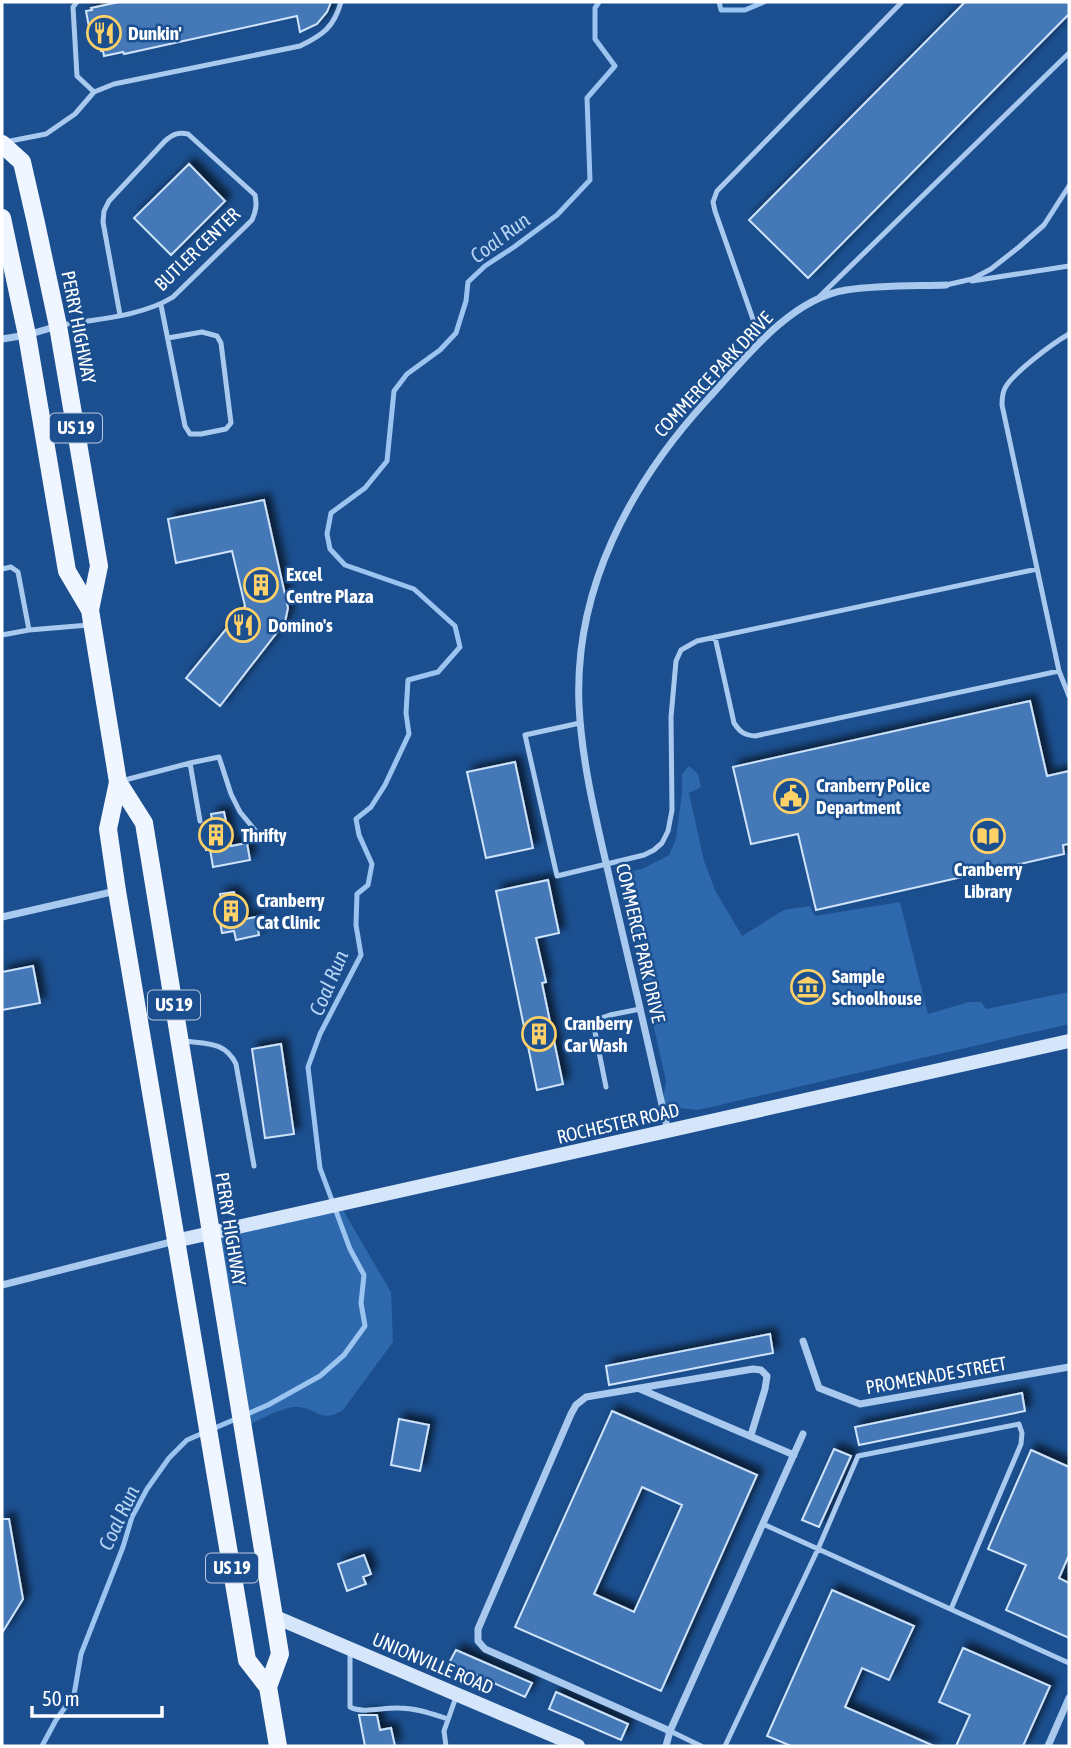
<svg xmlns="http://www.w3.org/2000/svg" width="1071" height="1748" font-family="'Asap Condensed',sans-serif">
<defs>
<filter id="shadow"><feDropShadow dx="6" dy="-6" stdDeviation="3.5" flood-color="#0009"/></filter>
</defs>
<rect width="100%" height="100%" fill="#1b4f8f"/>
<!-- green -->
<path fill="#2e69ad" d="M689,766L698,774L701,787L689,793L704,861L715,890L742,936L784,910L810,906L815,916L900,902L928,1014L969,1002H981L986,1009L1069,992V1024L698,1110L662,1106L666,1081L623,890L627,872L642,869L669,855L676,839L682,792V774Z
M340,1205L391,1292L393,1342L343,1410C318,1425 317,1406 295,1407C280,1408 257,1421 243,1428L211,1234Z"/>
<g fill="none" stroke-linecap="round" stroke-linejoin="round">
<!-- stream -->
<path stroke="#9cc4f0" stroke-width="5" d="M719,2L721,10H745L764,2
M42,1746L56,1720L74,1695L81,1654L123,1547L132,1517L147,1489L169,1458L187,1440L268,1405L320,1376L344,1355L365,1326L361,1303L364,1275L350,1249L320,1168L308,1067L320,1034L361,955L356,925L357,894L368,885L372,864L359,835L356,819L371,807L385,785L409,734L406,713L408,680L438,672L460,647L455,626L414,589L345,565L330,549L327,534L331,513L365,488L387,461L394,391L407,374L440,350L456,333L466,301L468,282L485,266L514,247L557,215L590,180L587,98L615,66L595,39V8L599,2"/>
</g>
<!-- building -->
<path fill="#4478b7" stroke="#cfe3fa" stroke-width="2" fill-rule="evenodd" filter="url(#shadow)" d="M119,2H331L327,12L317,24L300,32L297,16L124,54L123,52L104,56L103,51H101L98,37L91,38L86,11L92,10L91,8Z
M965,2H1069V14L808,278L749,220Z
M189,164L225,201L171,255L134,218Z
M264,500L288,608L285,622L220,706L186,678L245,606L232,551L176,563L168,519Z
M1030,701L1047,776L1069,771V844L1063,845L1064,854L816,910L798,834L751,844L733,767Z
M515,762L533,848L486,858L467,772Z
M224,812L231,846L247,843L250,860L213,867L210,849L206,850L202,827L213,825L211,814Z
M548,880L559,933L536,938L546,982L542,983L563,1084L537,1090L496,891Z
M234,892L236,902L242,901L245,919L256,917L259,935L236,940L234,931L222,933L217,906L222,905L220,894Z
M33,966L40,1003L2,1010V972Z
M281,1044L294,1134L265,1138L252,1049Z
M770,1334L773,1353L609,1385L606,1366Z
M1022,1393L1025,1411L859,1445L855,1427Z
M612,1411L757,1475L661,1691L515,1627ZM642,1487L682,1505L634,1612L594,1594Z
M399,1419L429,1425L420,1471L391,1465Z
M834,1449L851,1456L819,1527L802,1520Z
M1031,1450L1069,1467V1555L1059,1578L1069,1583V1638L1006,1610L1026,1565L988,1549Z
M2,1519H9L23,1599L2,1633Z
M364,1555L371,1574L363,1577L366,1584L347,1591L338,1564Z
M832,1590L914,1626L889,1680L862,1668L845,1707L934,1746H791L767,1736Z
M963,1648L1050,1686L1023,1746H956L970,1715L939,1702Z
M456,1650L532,1683L525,1697L449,1663Z
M556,1692L628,1724L621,1740L549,1709Z
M359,1715H377L380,1730L391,1728L395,1746H365Z"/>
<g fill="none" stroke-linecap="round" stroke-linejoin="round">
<!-- lane -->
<path stroke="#a9c9ee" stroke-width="5" d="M77,2L73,7L77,76L94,92
M5,142L46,134L75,114L94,92L114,84L300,46C323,35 334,27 341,2
M972,281L1069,266
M946,285L972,279L991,269L1019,247L1044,225L1069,186
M820,296L1069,53
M161,305L185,426L190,434H201L226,429L231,423L221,343L217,336L202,332L168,338
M62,325C97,319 143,316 173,297L252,220C256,211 257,205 255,195L188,134C178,132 173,134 165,141L109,201L104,211L103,222L120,315
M1069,334C1053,343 1013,373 1005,388C1002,394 1002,399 1002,405L1059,671L1069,696
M761,342L715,211L713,202L717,191L902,2
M2,569L11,567L18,572L29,630
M2,635L29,630L89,625
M715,637L734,723C740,732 744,735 755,736L1059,671
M580,723L525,735L557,876L644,855L654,850L662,843L668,831L672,810L671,717L676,661L681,650L697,641L1037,569
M190,763L219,757L231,794L240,812L259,835
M121,781L190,763L200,821
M184,1041C206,1044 225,1041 236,1064L254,1166
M606,1087L594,1027L598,1019L610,1015L640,1009
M763,1524L1069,1663
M350,1650V1707C363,1714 384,1707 399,1708C416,1708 432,1714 448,1719
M670,1731L701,1746
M446,1746L444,1731L456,1697
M725,1746L818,1549L858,1456L1019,1424L1022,1433L1021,1444L951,1609"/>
<!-- street -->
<path stroke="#a9c9ee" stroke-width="7" d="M2,339L27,335L58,326
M2,917L116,891
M668,1131C650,1052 632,972 613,893C599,831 582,768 579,705C574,589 630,484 707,400C743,361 789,299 846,290C879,285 913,286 946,285
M2,1285L175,1241
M803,1341L819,1388L860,1404L1069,1367
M640,1389L794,1455
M670,1731L803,1434
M666,1746L670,1731L485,1649L478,1641V1629L571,1414L576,1405L586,1397L753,1369L761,1370L767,1376L765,1389L751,1435
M1048,1746L1069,1698"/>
<!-- secondary -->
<path stroke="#d6e6fa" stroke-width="14" d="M175,1241L1069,1041
M273,1616L578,1746"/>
<!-- primary -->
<path stroke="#f0f6ff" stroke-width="18" d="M2,144L22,162L36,223L58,326L99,566L90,610L118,782L108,829L117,891L247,1660L268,1687
M2,218L27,335L67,571L90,610
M118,782L144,823L280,1654L268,1687L278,1746"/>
</g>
<!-- icons -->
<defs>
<g id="restaurant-ring" transform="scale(1.75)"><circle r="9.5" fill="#1b4f8f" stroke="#ffd166" stroke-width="1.5"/><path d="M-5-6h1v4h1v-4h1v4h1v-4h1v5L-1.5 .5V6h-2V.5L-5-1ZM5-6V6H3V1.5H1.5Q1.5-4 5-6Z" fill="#ffd166"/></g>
<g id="building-ring" transform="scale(1.75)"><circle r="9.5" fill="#1b4f8f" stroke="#ffd166" stroke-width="1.5"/><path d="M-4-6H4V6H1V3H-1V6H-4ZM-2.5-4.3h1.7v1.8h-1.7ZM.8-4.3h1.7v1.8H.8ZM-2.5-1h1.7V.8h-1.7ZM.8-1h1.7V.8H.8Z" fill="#ffd166"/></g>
<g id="civic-ring" transform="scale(1.75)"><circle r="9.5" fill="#1b4f8f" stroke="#ffd166" stroke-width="1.5"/><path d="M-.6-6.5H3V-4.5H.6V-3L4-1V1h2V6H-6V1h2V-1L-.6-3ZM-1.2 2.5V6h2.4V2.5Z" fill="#ffd166"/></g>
<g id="library-ring" transform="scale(1.75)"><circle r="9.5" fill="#1b4f8f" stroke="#ffd166" stroke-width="1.5"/><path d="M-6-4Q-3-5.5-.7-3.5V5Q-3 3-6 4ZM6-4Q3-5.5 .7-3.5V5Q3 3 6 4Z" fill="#ffd166"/></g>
<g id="museum-ring" transform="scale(1.75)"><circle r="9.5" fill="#1b4f8f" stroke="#ffd166" stroke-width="1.5"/><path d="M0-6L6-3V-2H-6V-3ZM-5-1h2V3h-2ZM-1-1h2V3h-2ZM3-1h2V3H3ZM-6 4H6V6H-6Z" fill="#ffd166"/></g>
</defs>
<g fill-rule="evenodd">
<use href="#restaurant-ring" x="104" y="33"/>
<use href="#building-ring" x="261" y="585"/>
<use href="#restaurant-ring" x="243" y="625"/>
<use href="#civic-ring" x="791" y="796"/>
<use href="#building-ring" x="216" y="835"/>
<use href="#library-ring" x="988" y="836"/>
<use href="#building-ring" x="231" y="911"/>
<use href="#museum-ring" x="808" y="987"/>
<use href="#building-ring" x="539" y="1034"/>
</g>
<g text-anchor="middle" stroke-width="5" stroke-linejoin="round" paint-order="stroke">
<!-- shield labels -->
<g fill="#1b4f8f" stroke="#bbcadd" stroke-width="2">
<rect x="50" y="413.5" width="52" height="29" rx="5"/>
<rect x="148" y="990.5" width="52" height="29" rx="5"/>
<rect x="206" y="1553.5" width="52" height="29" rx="5"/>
</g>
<g font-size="18" font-weight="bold" fill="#fff">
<text x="76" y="434">US 19</text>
<text x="174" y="1011">US 19</text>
<text x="232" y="1574">US 19</text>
</g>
<!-- poi labels -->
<g font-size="19" font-weight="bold" fill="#fff" stroke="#1b4f8f" text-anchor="start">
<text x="128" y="40">Dunkin'</text>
<text x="286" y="581">Excel<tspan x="286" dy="22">Centre Plaza</tspan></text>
<text x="268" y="632">Domino's</text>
<text x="816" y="792">Cranberry Police<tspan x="816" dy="22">Department</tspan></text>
<text x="241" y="842">Thrifty</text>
<text x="988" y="876" text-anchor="middle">Cranberry<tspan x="988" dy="22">Library</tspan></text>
<text x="256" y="907">Cranberry<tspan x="256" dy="22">Cat Clinic</tspan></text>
<text x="832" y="983">Sample<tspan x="832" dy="22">Schoolhouse</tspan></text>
<text x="564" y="1030">Cranberry<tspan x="564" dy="22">Car Wash</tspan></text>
</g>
<!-- street labels -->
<g font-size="19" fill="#fff" stroke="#1b4f8f">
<text transform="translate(197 249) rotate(-44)" y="7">BUTLER CENTER</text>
<text transform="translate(79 327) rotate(79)" y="7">PERRY HIGHWAY</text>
<text transform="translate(713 374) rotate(-47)" y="7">COMMERCE PARK DRIVE</text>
<text transform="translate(641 943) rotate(77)" y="7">COMMERCE PARK DRIVE</text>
<text transform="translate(618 1123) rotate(-13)" y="7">ROCHESTER ROAD</text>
<text transform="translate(231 1229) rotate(81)" y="7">PERRY HIGHWAY</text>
<text transform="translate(936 1375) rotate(-10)" y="7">PROMENADE STREET</text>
<text transform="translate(433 1663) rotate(23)" y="7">UNIONVILLE ROAD</text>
</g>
<!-- water labels -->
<g font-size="21" font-style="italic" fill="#b5d3f5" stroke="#1b4f8f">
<text transform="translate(500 238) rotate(-37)" y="7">Coal Run</text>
<text transform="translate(329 983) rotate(-67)" y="7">Coal Run</text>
<text transform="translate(119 1518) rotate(-65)" y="7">Coal Run</text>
</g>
</g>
<!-- border -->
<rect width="1071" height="1748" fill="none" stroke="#ffffff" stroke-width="7"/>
<!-- scale -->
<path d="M32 1706v10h130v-10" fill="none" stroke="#ffffff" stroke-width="3.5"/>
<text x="42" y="1706" font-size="21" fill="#ffffff" stroke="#1b4f8f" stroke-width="5" paint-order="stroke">50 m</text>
</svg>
